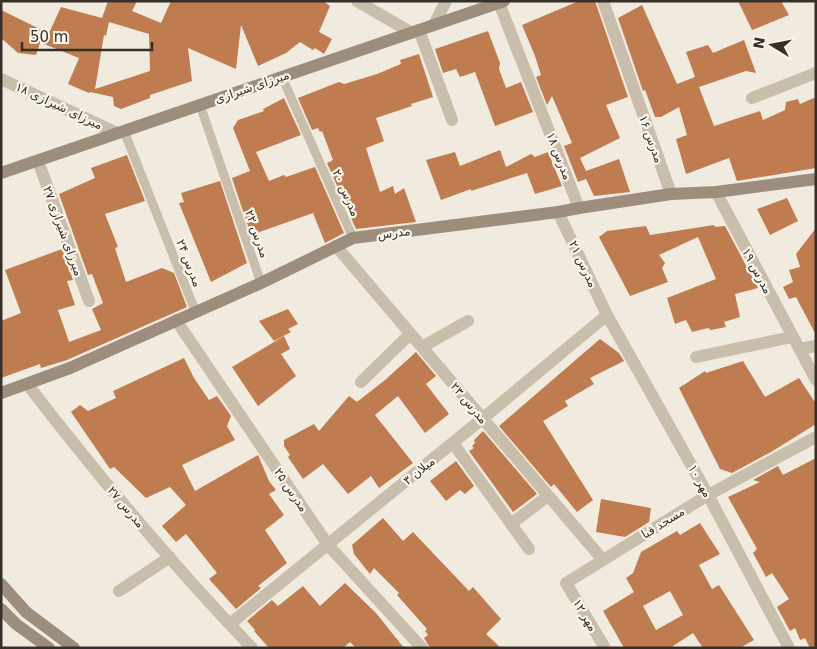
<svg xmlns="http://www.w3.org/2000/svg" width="817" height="649" font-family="'DejaVu Sans','Noto Naskh Arabic',sans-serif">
<rect width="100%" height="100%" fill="#f1ebdf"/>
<!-- building -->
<path fill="#be7c50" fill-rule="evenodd" d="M108,1H137L132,11L161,23L171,1H323L330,6L319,32L332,39L324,54L315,48L313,50L300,42L286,53L258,66L241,25L236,69L188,48L192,81L150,95V98L121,109L114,106L113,97L90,92L89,93L68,84L79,58L44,44L61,7L102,18ZM109,22L149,34L150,71L95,89L104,35L106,36Z
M579,1H595L628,97L606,105L620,138L580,158L586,171L619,159L630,192L594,196L586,179L578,182L564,146L572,143L552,96L547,105L536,77L541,75L535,56L522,25Z
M738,1H781L789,15L752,30Z
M642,5L677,84L695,77L686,52L708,45L713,53L744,40L756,73L746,71L699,87L714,126L760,111L763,120L785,110L786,102L798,99L800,104L816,97V168L737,181L729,158L686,174L676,139L687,135L679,107L661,117H655L645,90L643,91L618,18Z
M1,10L44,31L36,55L18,53L1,38Z
M488,31L500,63L499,69L506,88L521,82L533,112L495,126L475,72L460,77L456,69L443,73L435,49Z
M419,54L433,97L411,104L412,106L376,118L384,141L366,148L380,192L393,186L395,194L404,188L416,222L356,229L327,163L333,160L322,131L320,132L318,128L312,130L298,98L339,82L344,84L377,74L401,64L400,60Z
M284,98L301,135L256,152L269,181L284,175L286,177L315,167L344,233L325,243L313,213L251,235L232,178L250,171L233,128L238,120L264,111L263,109Z
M500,150L506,167L531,154L535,157L548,152L562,186L535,194L527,173L471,191V189L441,200L426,160L455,152L460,166Z
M127,155L145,201L105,214L118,247L115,248L126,282L162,268L174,273L187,307L67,360L41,368L40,364L1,378V321L21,313L5,270L62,249L73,280L67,281L75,305L58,310L69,342L101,330L92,309L103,303L92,274L88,275L59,194L95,178L91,168Z
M220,181L247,263L211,282L179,203L184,202L181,193Z
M787,198L798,221L770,235L757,209Z
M714,225L715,227L725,226L758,288L735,294L740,317L724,322L726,327L711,330L708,328L692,332L686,320L675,324L667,298L716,279L698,237L659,255L665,263L662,268L668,282L630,296L599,237L607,231L646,226L650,235Z
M816,228V335L796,297L789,299L783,287L793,282L789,270L800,267L796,254Z
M288,309L298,324L288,329L291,332L274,341L259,321Z
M284,336L290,349L281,354L296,376L258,406L232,367Z
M600,339L619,353L624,361L590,378L594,384L565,401L568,406L543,421L593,500L577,512L554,484L551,487L499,426Z
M416,352L436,376L426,384L449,414L425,433L398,396L375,415L413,463L379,488L371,476L348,494L323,464L303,479L288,457L290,455L284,446V440L314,424L319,431L349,396L357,402L385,380Z
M184,358L194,378L209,400L217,396L231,416L227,426L235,440L182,465L195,491L258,455L269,481L276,490L269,494L284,515L265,530L287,563L258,586L261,588L236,609L209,579L217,573L186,534L176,542L162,526L186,505L170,487L146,498L114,467L110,469L71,412L80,405L88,411L116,398L113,391Z
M743,361L765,397L799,378L816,404V424L771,452L732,473L720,469L679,388L705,371L706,373Z
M483,431L537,494L513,512L469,451L474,448L472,446L475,443L474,440Z
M816,458V648H810L805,638L800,640L795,628L790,631L777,607L789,599L772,573L766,577L753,553L757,549L728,497L760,482L753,480L778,466L783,475Z
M456,461L474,486L465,494L460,490L446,501L430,481Z
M601,499L651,508L649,522L625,537L596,532Z
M383,518L403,541L413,532L469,591L473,587L501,619L486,634L501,648H430L424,638L428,635L425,631L427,629L397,595L399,593L374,568L370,574L354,554L352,545Z
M700,523L720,554L699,565L712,589L719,585L754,640L740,648H703L693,633L670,648H624L603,611L634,592L626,578L633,573L641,552L677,531L680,535ZM670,591L683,615L656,630L643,606Z
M345,583L376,613L404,648H356L350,642L343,648H269L254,631L255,630L247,621L272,600L278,606L303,586L320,606Z"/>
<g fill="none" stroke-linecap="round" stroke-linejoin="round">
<!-- lane -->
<path stroke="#c9bdab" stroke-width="9" d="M282,77L353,238
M200,105L261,283
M124,131L196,313"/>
<!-- street -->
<path stroke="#c9bdab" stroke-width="12" d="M357,1L412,33
M603,1L671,194
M499,3L579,208
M434,25L446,1
M419,30L452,120
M1,79L117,133
M752,98L816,73
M38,161L89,301
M716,192L816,380
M558,212L607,315L708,495L789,648
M336,246L603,560
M176,320L328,545L422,648
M422,347L468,321
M799,349L816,346
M696,357L792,337
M361,382L410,334
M28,385C98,476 172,564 252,648
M453,443L529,549
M511,524L548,496
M119,591L170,557
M230,624L482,419L607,315
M605,648L566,583L708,495L816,437"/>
<!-- secondary -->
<path stroke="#9c8d7d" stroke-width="12" d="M1,173L504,1
M1,393L70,368L261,283L353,238L558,212L579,208L671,194L716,192L816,179
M1,584L26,612L74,648
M1,609L16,624L49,648"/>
</g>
<g text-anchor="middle" stroke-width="4.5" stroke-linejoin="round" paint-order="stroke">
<!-- street labels -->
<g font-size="12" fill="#37302a" stroke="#f9f5eb">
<text transform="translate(252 87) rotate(-19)" y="4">میرزای شیرازی</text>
<text transform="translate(59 106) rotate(25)" y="4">میرزای شیرازی ۱۸</text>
<text transform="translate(651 139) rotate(70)" y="4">مدرس ۱۶</text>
<text transform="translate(559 156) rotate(69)" y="4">مدرس ۱۸</text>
<text transform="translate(346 193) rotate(66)" y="4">مدرس ۲۰</text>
<text transform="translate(63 231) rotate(70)" y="4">میرزای شیرازی ۲۷</text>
<text transform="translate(394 233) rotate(-7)" y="4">مدرس</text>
<text transform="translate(257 234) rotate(71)" y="4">مدرس ۲۲</text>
<text transform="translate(189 263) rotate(69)" y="4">مدرس ۲۴</text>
<text transform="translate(583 264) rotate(65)" y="4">مدرس ۲۱</text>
<text transform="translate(757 271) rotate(62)" y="4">مدرس ۱۹</text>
<text transform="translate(469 403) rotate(50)" y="4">مدرس ۲۳</text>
<text transform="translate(419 471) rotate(-39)" y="4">میلان ۳</text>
<text transform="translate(700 481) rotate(61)" y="4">مهر ۱۰</text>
<text transform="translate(291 490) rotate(56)" y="4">مدرس ۲۵</text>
<text transform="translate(126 507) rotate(50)" y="4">مدرس ۲۷</text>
<text transform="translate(663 523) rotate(-32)" y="4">مسجد قبا</text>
<text transform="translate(585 615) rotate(59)" y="4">مهر ۱۲</text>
</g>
</g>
<!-- border -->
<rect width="817" height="649" fill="none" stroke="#37302a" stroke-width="5"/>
<!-- north arrow -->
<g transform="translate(772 45) rotate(280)" stroke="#f9f5eb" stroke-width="4" paint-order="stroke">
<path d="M0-4L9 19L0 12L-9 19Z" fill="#37302a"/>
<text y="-8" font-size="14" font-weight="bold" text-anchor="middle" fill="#37302a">N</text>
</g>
<!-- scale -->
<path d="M22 42v8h130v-8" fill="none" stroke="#37302a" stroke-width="2.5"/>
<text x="30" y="42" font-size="15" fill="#37302a" stroke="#f9f5eb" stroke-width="4" paint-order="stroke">50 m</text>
</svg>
